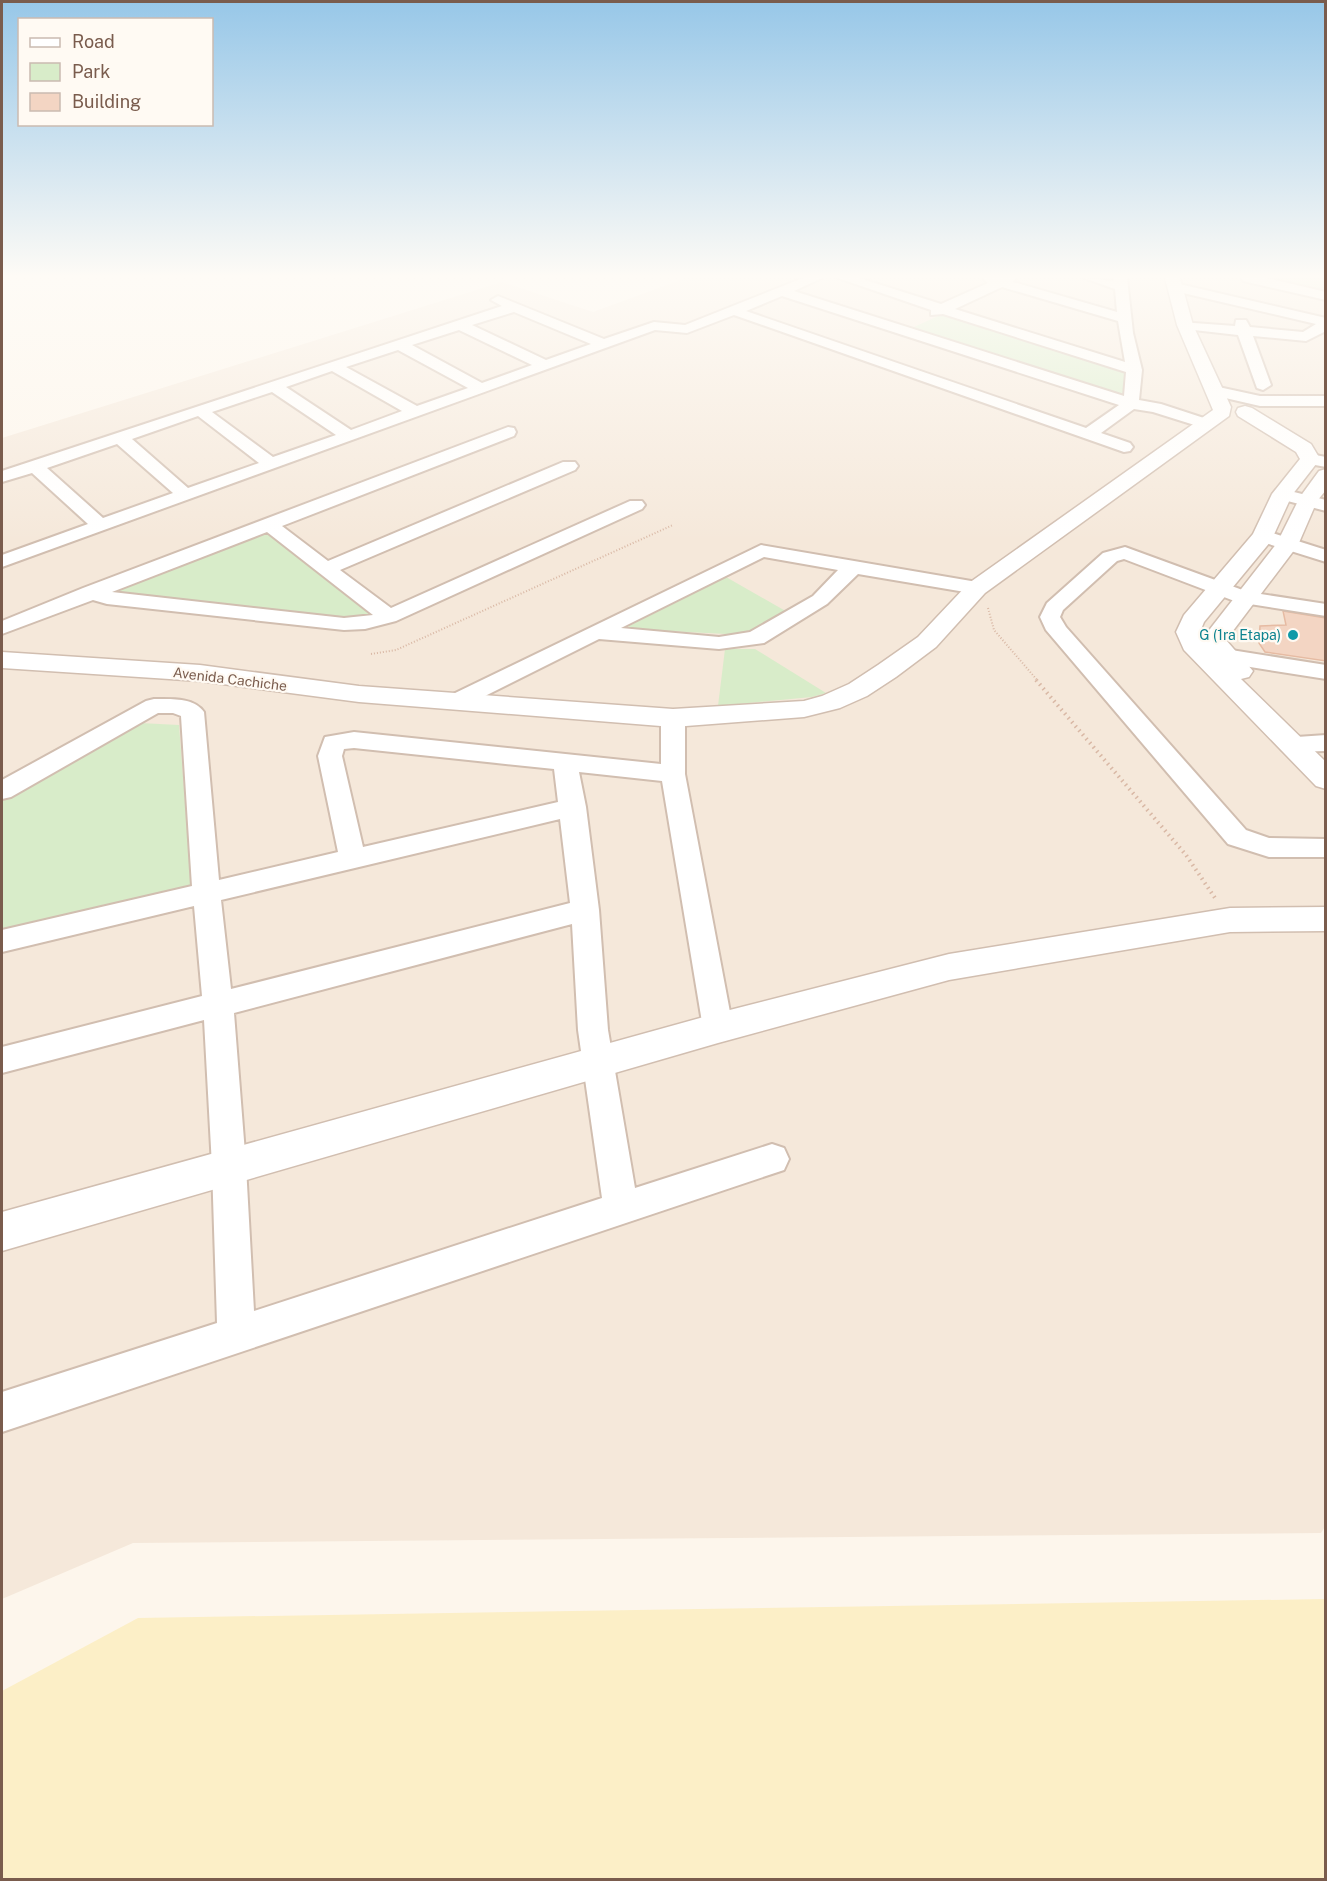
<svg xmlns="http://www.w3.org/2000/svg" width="1327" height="1881" font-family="'Public Sans',sans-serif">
<rect width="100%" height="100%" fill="#fdf6ec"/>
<!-- residential -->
<path fill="#f5e8da" d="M686,278H1325L1326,1525L1321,1533L133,1543L2,1599V438L502,282L593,312Z"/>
<!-- green -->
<path fill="#d8ecc9" d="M1259,278H1325V294Z
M951,310L1132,368L1127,396H1118L912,328Z
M264,529L377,612L372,617L346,620L111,595L108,589Z
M726,577L789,613L746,635L627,629L629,626Z
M725,649H755L826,693L812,697L718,706Z
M140,723L179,725L192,893L2,938V799Z"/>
<!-- sand -->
<path fill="#fcefc7" d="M1325,1599V1879H2V1691L138,1618Z"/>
<!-- building -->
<path fill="#f3d5c3" stroke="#e6bba3" stroke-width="1.5" d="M1283,611L1326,618V661L1265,652L1259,643L1260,626L1286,625Z"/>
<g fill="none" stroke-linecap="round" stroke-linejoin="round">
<!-- minor casing -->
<g stroke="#d1beb0" stroke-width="4">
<path id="minor" d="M803,278H822L794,291L1124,396L1126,372L943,314L931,315V310L838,278H859L941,304L988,283L983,278H1016L1013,282L1117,312L1115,289L1084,278L1114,281L1113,278H1127L1133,333L1142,370L1139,400L1161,404L1210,420L1212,423L1204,428L1153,412L1134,409L1101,433L1130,443L1133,447L1130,451L1124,452L734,315L687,333L655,330L2,567V555L88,524L32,473L2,482V471L502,306L491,300L498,296L604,339L654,322L685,325ZM1002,287L1118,321L1125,362L955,309ZM782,296L1119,405L1086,428L746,311ZM514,312L591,344L546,360L472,325ZM459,330L532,365L482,383L412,345ZM398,350L468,388L417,406L346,367ZM332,371L402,411L351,430L286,387ZM272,392L336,435L273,457L212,412ZM198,416L259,463L188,488L132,439ZM117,444L173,493L103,518L47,468Z
M1242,278H1267L1326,292V300L1243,281Z
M1175,283L1326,318V331L1306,341L1253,336L1271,385L1263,390L1257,388L1238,335L1185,329L1178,325L1180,322L1235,326L1236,320H1246L1250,327L1303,332L1316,324L1170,290L1168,287Z
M1214,386L1260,396H1326V406H1260L1208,394L1206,391L1208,388Z
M508,427L514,428L516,432L514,436L282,526L328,561L563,462H575L578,466L575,470L340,570L391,608L630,501H642L645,505L642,509L396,621L365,629L344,630L107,604L93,600L2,634V621L83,588ZM267,532L373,615L344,618L112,592Z
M1310,454L1326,457V467L1304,463L1301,459L1304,455Z
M1282,489L1326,500V511L1276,498L1273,494L1276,490Z
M1263,530L1326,550V562L1256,540L1253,536L1256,532Z
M761,545L977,582L984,584L987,588L984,592L977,594L858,574L827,604L764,643L719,649L599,639L467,705L459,707L451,705L448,700L451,695ZM764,557L838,570L813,596L750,632L719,637L621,628Z
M1125,547L1248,592L1326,604V616L1237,602L1124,559L1117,561L1063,610L1060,617L1066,627L1246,830L1269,838L1326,839V857H1269L1228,844L1046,630L1040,617L1047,603L1103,553Z
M1225,649L1326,665V679L1225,663L1206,665L1198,663L1195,658L1198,653Z
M154,699C170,699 194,697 204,712L219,880L338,852L318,756L325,737L354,732L661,764V718L665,713L673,711L681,713L685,718V774L733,1028L729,1037L718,1041L707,1037L703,1028L662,781L579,772L586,807L599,910L608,1030L635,1188L772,1144L784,1148L789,1159L784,1170L2,1432V1392L217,1323L212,1166L204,1020L2,1073V1047L202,996L194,906L2,952V930L192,886L181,716L173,713H158L11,797L2,799V780L146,701ZM354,748L554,769L558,802L363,847L342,756L344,749ZM560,819L570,903L231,989L221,900ZM572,924L578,1030L602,1198L254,1311L246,1166L234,1013Z
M1326,735V751L1290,752L1282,750L1278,744L1282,738Z"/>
</g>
<!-- tertiary casing -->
<g stroke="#d1beb0" stroke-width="3">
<path id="tertiary" d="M1165,278H1180L1193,325L1231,407L1229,416L985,593L936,647L896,677L867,696L840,708L804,717L673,727L359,702L200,681L2,668V652L200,665L359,686L673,709L804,701L822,696L849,684L878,665L918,637L969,583L1213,410L1177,325Z
M1245,406L1252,408L1311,444L1320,459L1292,495L1271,541L1204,622L1200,632L1203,638L1277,543L1300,497L1319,471L1326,469V490L1317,501L1298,545L1226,640L1253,671L1249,677L1241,679L1326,762V789L1316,786L1184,650L1176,632L1184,615L1253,534L1272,494L1300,459L1296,452L1238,416L1236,412L1238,408Z
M1326,907V931L1230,932L949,980L718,1043L2,1251V1212L718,1013L949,954L1230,908Z"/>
</g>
<!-- path-far1 -->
<path stroke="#d9b8a5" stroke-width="2" stroke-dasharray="1 2" stroke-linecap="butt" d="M988,608L994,630L1038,681
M371,654L396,650L673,525"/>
<!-- path -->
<path stroke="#d9b8a5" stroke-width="4" stroke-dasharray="1.5 4" stroke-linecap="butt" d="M1036,680L1186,855L1215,898"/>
<!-- minor -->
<use href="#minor" fill="#fff" fill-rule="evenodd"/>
<!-- tertiary -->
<use href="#tertiary" fill="#fff" fill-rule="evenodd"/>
</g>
<!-- sky -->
<linearGradient id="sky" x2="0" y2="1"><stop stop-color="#97c7e8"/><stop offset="0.51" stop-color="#fefbf6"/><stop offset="1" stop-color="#fefbf6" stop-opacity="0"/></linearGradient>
<rect width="1327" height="542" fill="url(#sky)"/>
<!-- markers -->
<circle fill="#0f9aa8" stroke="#fffaf3" stroke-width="2" cx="1293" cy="635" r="6"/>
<g text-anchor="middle" stroke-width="4.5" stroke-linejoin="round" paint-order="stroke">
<!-- far-culture labels -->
<g font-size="14" fill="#0d838f" stroke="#fffaf3" text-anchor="end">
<text x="1281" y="640">G (1ra Etapa)</text>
</g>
<!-- far-street labels -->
<g font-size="14" fill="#7a5c4d" stroke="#fffaf3">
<text transform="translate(230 679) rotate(7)" y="5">Avenida Cachiche</text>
</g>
</g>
<!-- border -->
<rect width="1327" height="1881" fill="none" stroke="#7a5c4d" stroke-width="6"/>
<!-- legend -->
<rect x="18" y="18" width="195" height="108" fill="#fffaf3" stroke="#cabbb1" stroke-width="1.5"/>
<rect x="30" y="38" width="30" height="9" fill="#ffffff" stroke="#cabbb1" stroke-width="1.5"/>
<text x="72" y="48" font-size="18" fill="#7a5c4d">Road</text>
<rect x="30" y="63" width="30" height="18" fill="#d8ecc9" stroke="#cabbb1" stroke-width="1.5"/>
<text x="72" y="78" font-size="18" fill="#7a5c4d">Park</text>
<rect x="30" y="93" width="30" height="18" fill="#f3d5c3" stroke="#cabbb1" stroke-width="1.5"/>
<text x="72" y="108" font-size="18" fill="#7a5c4d">Building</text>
</svg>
